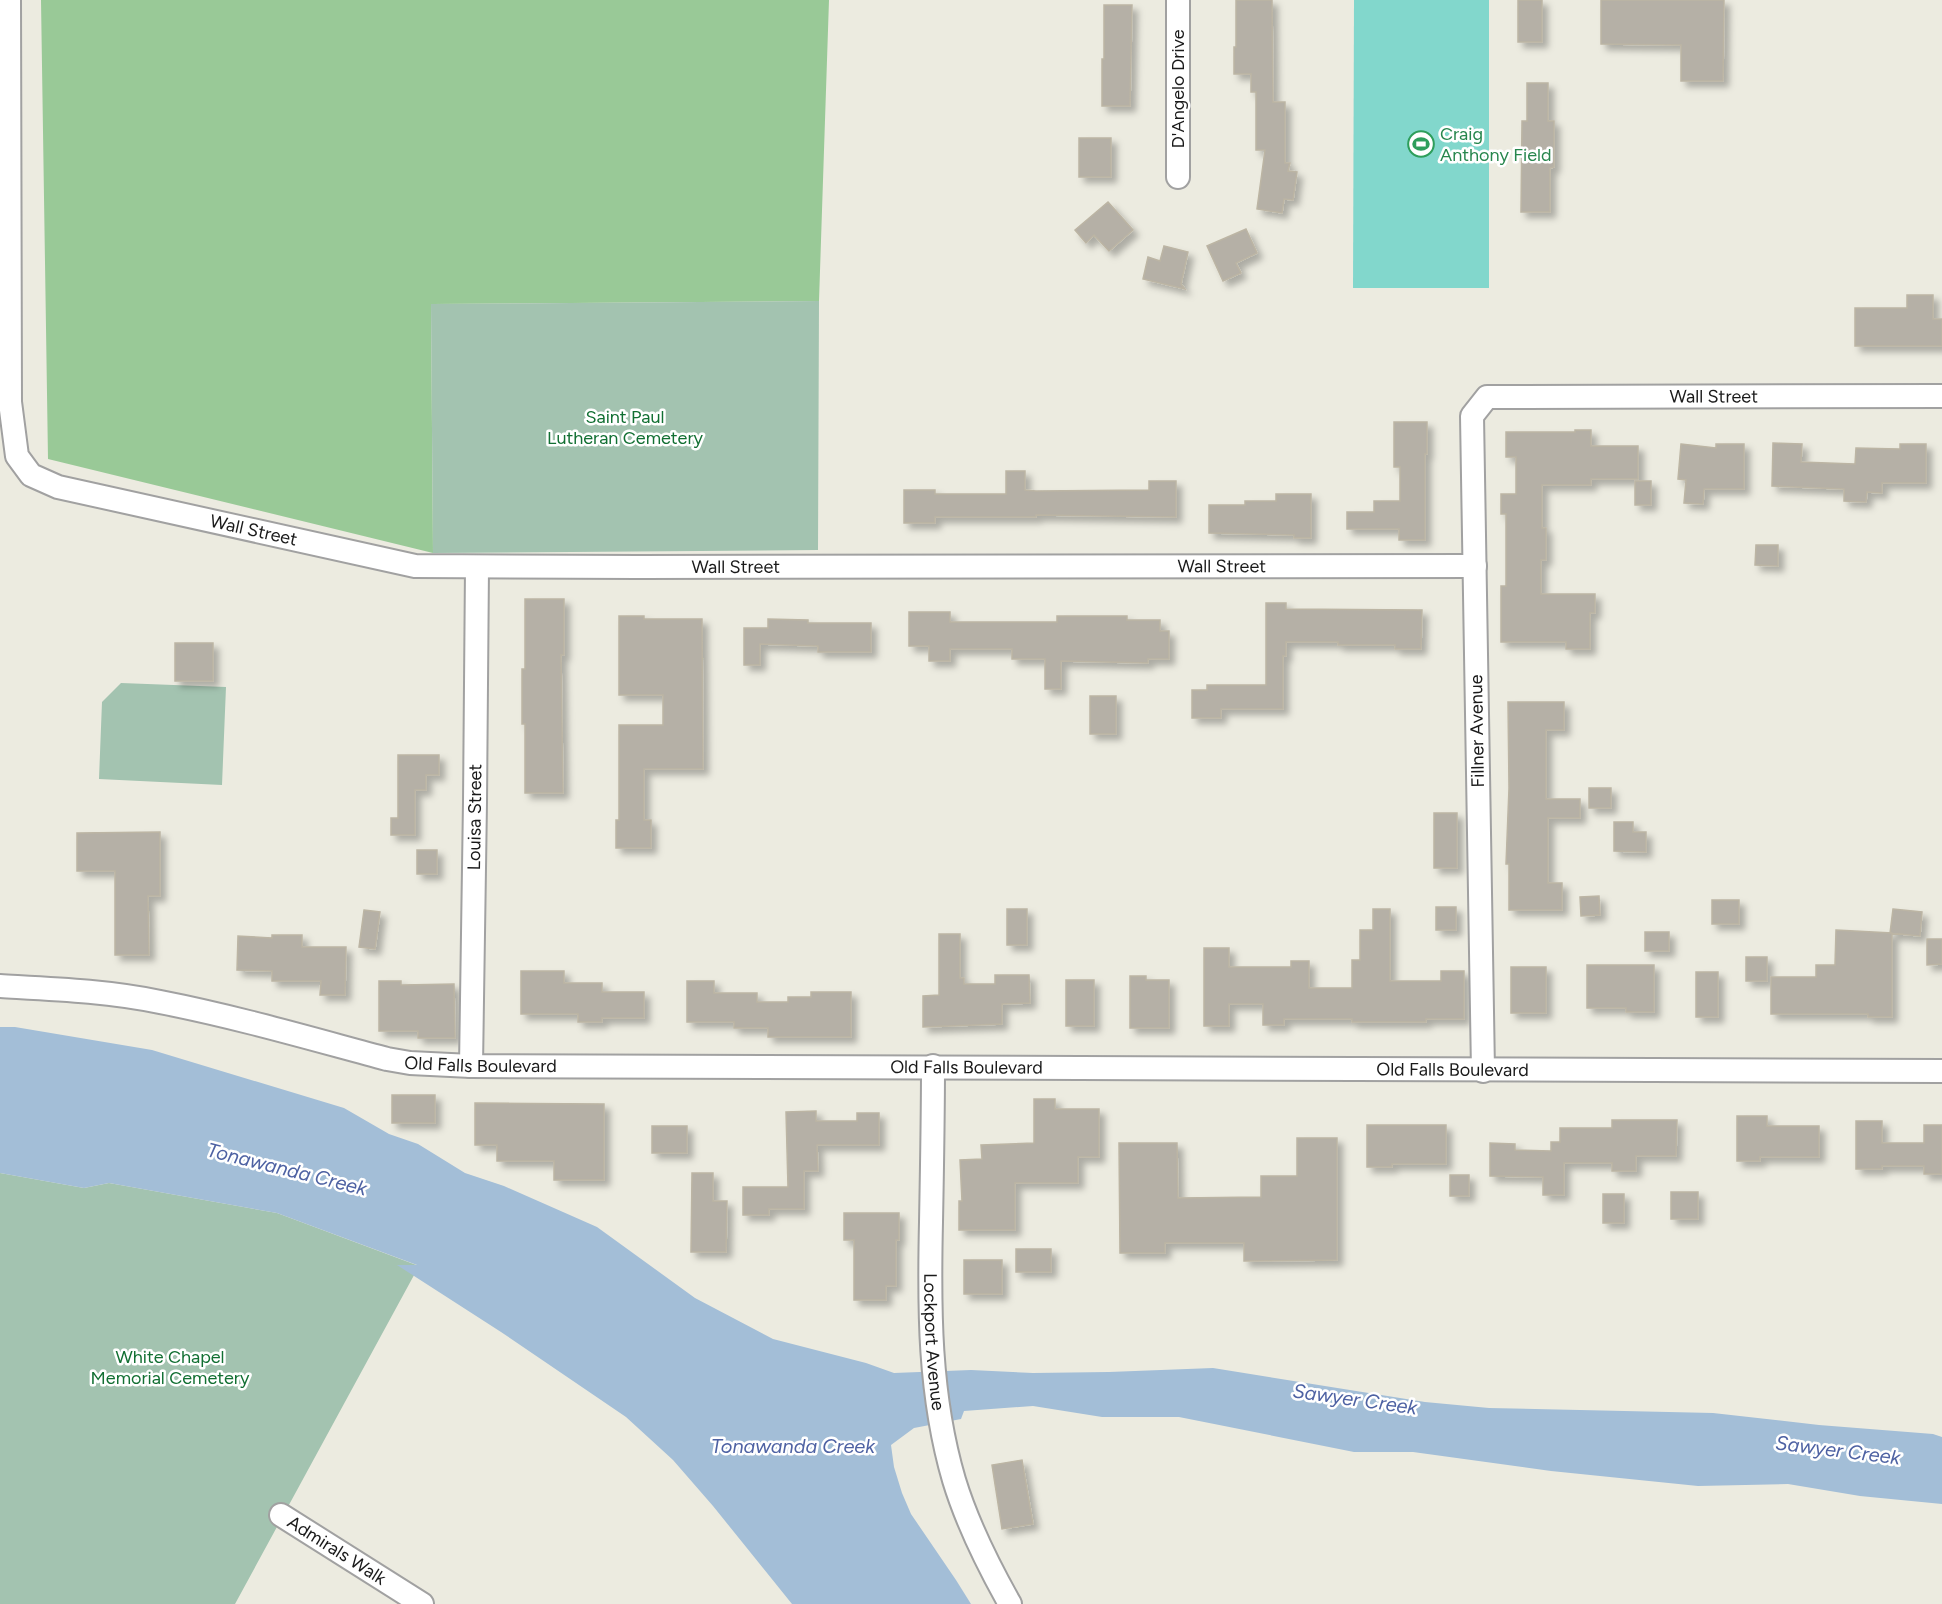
<svg xmlns="http://www.w3.org/2000/svg" width="1942" height="1604" font-family="Figtree,sans-serif">
<defs>
<filter id="shadow"><feDropShadow dx="5.5" dy="5.5" stdDeviation="3" flood-color="#0004"/></filter>
</defs>
<rect width="100%" height="100%" fill="#ecebe0"/>
<!-- forest -->
<path fill="#99c997" d="M41,0H829L819,301L431,304L433,553L48,459Z"/>
<!-- cemetery -->
<path fill="#a3c3b0" d="M819,301L818,550L433,553L431,304Z
M121,683L226,687L222,785L99,779L102,702Z
M0,1173L84,1188L109,1183L277,1213L419,1266L235,1604H0Z"/>
<!-- pitch -->
<path fill="#82d7cc" d="M1354,0H1489V288H1353Z"/>
<!-- water -->
<path fill="#a3bed7" d="M0,1027H15L152,1050L344,1108L389,1134L418,1144L465,1173L504,1186L597,1227L695,1298L773,1339L866,1363L894,1373L971,1370L1033,1373L1109,1372L1213,1368L1425,1402L1489,1408L1713,1413L1819,1425L1933,1434L1942,1437V1504L1860,1496L1788,1484L1698,1486L1551,1471L1413,1452H1354L1179,1417H1102L1033,1406L964,1411L961,1419L914,1428L891,1445L894,1467L902,1493L911,1514L956,1580L971,1604H792L713,1506L673,1460L626,1417L501,1332L397,1265H417L277,1213L109,1183L84,1188L0,1173Z"/>
<!-- building -->
<path fill="#b5b0a6" stroke="#bcb5a4" stroke-width="1.5" filter="url(#shadow)" d="M1236,0H1272L1273,102H1285V163H1290L1288,171L1297,172L1293,200L1284,199L1282,213L1257,209L1265,150H1256V92H1251V74H1234V47H1236Z
M1518,0H1542V42H1518Z
M1601,0H1724L1723,81H1681V45L1601,44Z
M1104,5H1132L1130,106H1102V59H1104Z
M1527,83H1548V121H1554V167L1550,168V212H1521L1522,121H1527Z
M1079,138H1111V177H1079Z
M1108,202L1133,230L1109,251L1094,235L1086,243L1075,230Z
M1246,229L1257,253L1236,263L1241,273L1223,281L1207,246Z
M1164,246L1188,252L1181,284L1185,289L1143,279L1148,257L1160,261Z
M1907,295H1933V319H1942V346H1855V308H1907Z
M1394,422H1427V454H1425V540H1399V529H1347V512H1374V501H1400V467H1394Z
M1575,430H1591V446H1638V479H1591V485H1542V528H1546V560H1541V594H1595V613H1590V649H1566V642H1501V586H1506V514H1501V494H1516V457H1506V432H1575Z
M1773,443L1802,444L1801,462L1855,464L1856,448L1900,449V444H1926V483H1882V493L1867,492L1866,502L1844,501V489L1772,486Z
M1681,444L1716,448V444H1744V489H1704L1703,504L1684,503L1686,480L1678,479Z
M1006,471H1025V490L1036,491L1149,490V481H1176V517L1036,515V517H935V523H904V490H935V494H1006Z
M1635,481H1651V505H1635Z
M1276,494H1311V538H1294V535L1209,533V505H1245V501H1276Z
M1756,545H1778V566L1755,565Z
M525,599H564V655H561L563,793H525V724H522V669H525Z
M1266,603H1286V609L1422,610L1421,649H1395V645H1338V642H1286V656H1283V709H1221V718H1192V690H1207V685H1266Z
M909,612H950V622H1057V616H1127V620H1160V631H1169V659H1148V663L1061,661V689H1045V659H1012V649H950V661H929V646H909Z
M619,616H644V619H702L703,769H644V820H651V848H616V820H619V725H663V695H619Z
M768,619L808,620V623H871V652H818V646L760,644V665H744V628H768Z
M175,643H213V681H175Z
M1090,696H1116V734H1090Z
M1508,702H1564V730H1546V799H1580V818H1548V883H1562V910H1509V864H1506L1509,788Z
M398,755H439V775H426V790H415V835H391V818H398Z
M1589,788H1611V808H1589Z
M1434,813H1457V868H1434Z
M1614,822H1633V832H1646V852L1614,851Z
M160,832V896H148L149,955H115V871H77V833Z
M417,850H437V874H417Z
M1599,896L1600,915L1581,916L1580,897Z
M1712,900H1739V924H1712Z
M1436,907H1456V930H1436Z
M1007,909H1027V945H1007Z
M1373,909H1390V981H1441V971H1464V1019H1426V1022H1352V1019H1284V1025H1263V1004H1229V1026H1204V948H1229V967H1291V961H1309V988H1352V960H1360V930H1373Z
M1893,909L1922,912L1920,936L1890,933Z
M364,910L380,912L375,949L359,947Z
M1836,930L1892,933V1017H1868V1014H1771V977H1816V965H1835Z
M1645,932H1669V951H1645Z
M939,934H960V978H964V984H995V975H1029L1030,1003L1002,1004V1024L923,1027V996L939,995Z
M272,935H302V947H346L345,995H320L321,981H272V971L237,970L238,936L272,938Z
M1927,939H1942V964L1927,965Z
M1746,957H1767V981H1746Z
M1587,965H1654V1012H1626V1008H1587Z
M1511,967H1546V1013H1511Z
M521,971H564V983H602V992H644V1018H602V1022H578V1014H521Z
M1696,972H1718V1017H1696Z
M1130,976H1146V980H1169V1028H1130Z
M1066,980H1094V1026H1066Z
M379,981H401V985L454,984L455,1038H418V1031H379Z
M687,981H714V993H757V1002H788V997H811V992H851V1037H768V1028H734V1022H687Z
M392,1095H435V1123H392Z
M1034,1099H1055V1109H1099V1157H1078V1183H1015V1230H959V1201H962L960,1160L982,1159L981,1145L1034,1143Z
M475,1103L604,1104V1180H554V1161H497V1145H475Z
M816,1111V1121H857V1113H879V1145H817L818,1171H804V1209H769V1215H743V1187H788L786,1112Z
M1737,1116H1767V1126H1819V1157H1760V1161H1737Z
M1612,1120H1677L1676,1156H1636V1171H1612V1163H1564V1195H1543V1177L1490,1176V1143L1515,1144V1150L1551,1151V1142H1560V1128H1612Z
M1856,1121H1882V1143H1924V1125H1942V1174H1924V1166H1882V1169H1856Z
M1367,1125H1446V1164H1392V1167H1367Z
M652,1126H687V1153H652Z
M1297,1138H1337V1260L1244,1261V1243H1165V1253H1120L1119,1143H1177L1178,1198L1261,1197V1176H1297Z
M692,1173H713V1201H727L726,1252H691Z
M1450,1175H1469V1196H1450Z
M1671,1192H1698V1219H1671Z
M1603,1194H1624V1223H1603Z
M844,1213H899V1240H896V1286H886V1300H854V1240H844Z
M1016,1249H1051V1272H1016Z
M964,1260H1002V1294H964Z
M1022,1460L1033,1524L1002,1529L992,1465Z"/>
<g fill="none" stroke-linecap="round" stroke-linejoin="round">
<!-- minor casing -->
<g stroke="#a1a1a1" stroke-width="26">
<g id="minor">
<path id="s1" d="M9,0L10,402L17,456L31,475L58,487L415,566L638,567L1475,566"/>
<path d="M1178,0V177"/>
<path id="s2" d="M0,986C53,989 108,991 160,1002C237,1017 312,1039 387,1059L410,1063L471,1066C961,1066 1452,1071 1942,1071"/>
<path id="s3" d="M471,1066L475,802L477,567"/>
<path id="s4" d="M933,1066C933,1118 932,1170 931,1222C929,1308 929,1395 954,1480C967,1523 988,1565 1010,1604"/>
<path id="s5" d="M1483,1071L1472,416L1487,397L1942,396"/>
<path id="s6" d="M281,1515L422,1604"/>
</g>
</g>
<!-- minor -->
<use href="#minor" stroke="#fff" stroke-width="22"/>
</g>
<!-- icons -->
<defs>
<g id="stadium-ring" transform="scale(1.35)"><circle r="9.5" fill="#fff" stroke="#2e9e5b" stroke-width="1.5"/><path d="M0-5a6.5 5 0 1 0 0 10a6.5 5 0 1 0 0-10ZM-3.5-1.8h7v3.6h-7Z" fill="#2e9e5b"/></g>
</defs>
<g fill-rule="evenodd">
<use href="#stadium-ring" x="1421" y="144"/>
</g>
<g text-anchor="middle" stroke-width="5" stroke-linejoin="round" paint-order="stroke">
<!-- street labels -->
<g font-size="18" fill="#1a1a1a" stroke="#fff">
<text transform="translate(1178 89) rotate(-90)" y="6">D'Angelo Drive</text>
<text dy="6" stroke="none"><textPath href="#s5" startOffset="906">Wall Street</textPath></text>
<text dy="6" stroke="none"><textPath href="#s1" startOffset="710">Wall Street</textPath></text>
<text dy="6" stroke="none"><textPath href="#s1" startOffset="1682">Wall Street</textPath></text>
<text dy="6" stroke="none"><textPath href="#s1" startOffset="1196">Wall Street</textPath></text>
<text transform="translate(1477 731) rotate(-91)" y="6">Fillner Avenue</text>
<text dy="6" stroke="none"><textPath href="#s3" startOffset="249">Louisa Street</textPath></text>
<text dy="6" stroke="none"><textPath href="#s2" startOffset="489">Old Falls Boulevard</textPath></text>
<text dy="6" stroke="none"><textPath href="#s2" startOffset="975">Old Falls Boulevard</textPath></text>
<text dy="6" stroke="none"><textPath href="#s2" startOffset="1461">Old Falls Boulevard</textPath></text>
<text dy="6" stroke="none"><textPath href="#s4" startOffset="276">Lockport Avenue</textPath></text>
<text dy="6" stroke="none"><textPath href="#s6" startOffset="66">Admirals Walk</textPath></text>
</g>
<!-- leisure labels -->
<g font-size="18" fill="#27864d" stroke="#fff" text-anchor="start">
<text x="1440" y="140">Craig<tspan x="1440" dy="21">Anthony Field</tspan></text>
</g>
<!-- park labels -->
<g font-size="18" fill="#116f32" stroke="#fff">
<text x="625" y="423">Saint Paul<tspan x="625" dy="21">Lutheran Cemetery</tspan></text>
<text x="170" y="1363">White Chapel<tspan x="170" dy="21">Memorial Cemetery</tspan></text>
</g>
<!-- water labels -->
<g font-size="20" font-style="italic" fill="#4e62a3" stroke="#fff">
<text transform="translate(287 1169) rotate(14)" y="7">Tonawanda Creek</text>
<text transform="translate(1355 1399) rotate(8)" y="7">Sawyer Creek</text>
<text x="793" y="1453">Tonawanda Creek</text>
<text transform="translate(1838 1450) rotate(7)" y="7">Sawyer Creek</text>
</g>
</g>
</svg>
